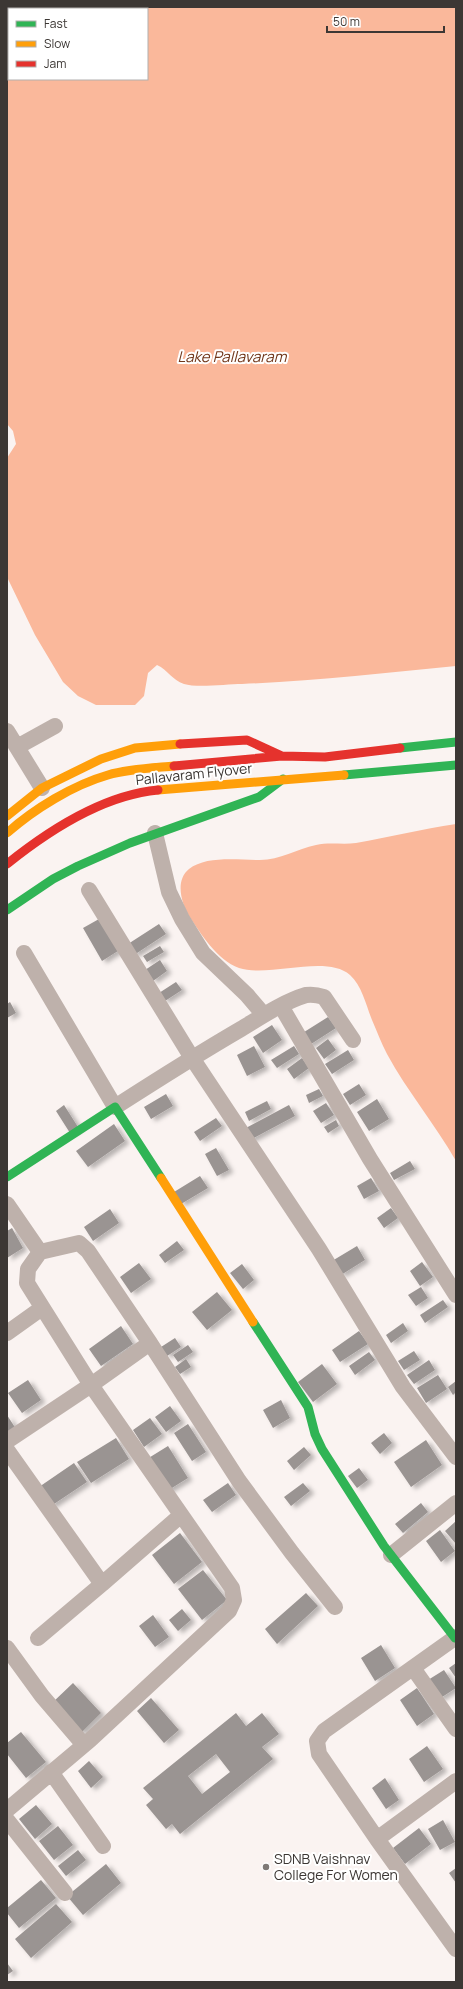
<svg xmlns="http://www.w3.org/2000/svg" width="463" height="1989" font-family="Manrope,sans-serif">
<defs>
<filter id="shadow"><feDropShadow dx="4.5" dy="2.5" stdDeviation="2" flood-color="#0004"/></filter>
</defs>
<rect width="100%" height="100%" fill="#faf3f1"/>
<!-- water -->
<path fill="#fab89b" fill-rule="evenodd" d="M7,7H456V666C385,673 313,681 242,684C227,684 197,688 184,684C172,680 168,670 157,665L148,673L144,696L135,705H96L78,696L63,682L35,635L7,577V458L16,444L13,431L7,424ZM9,9H147V79H9Z
M456,824V1161C435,1124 407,1091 387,1054C381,1043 377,1031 372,1020C366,1005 362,986 350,975C326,954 269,978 239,968C217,960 201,934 189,916C181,903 175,880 189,869C206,855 240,860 260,860C280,860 297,849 316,845C329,842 343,845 356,843C389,837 422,829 456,824Z"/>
<!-- building -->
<path fill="#9a9492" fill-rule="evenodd" filter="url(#shadow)" d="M99,919L118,951L102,961L83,928Z
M159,924L166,934L134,955L128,944Z
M160,946L164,952L147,962L143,956Z
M160,960L167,971L153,981L145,970Z
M176,982L182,990L165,1001L159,993Z
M10,1002L16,1013L7,1018V1004Z
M328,1017L336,1028L308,1046L301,1034Z
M272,1025L282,1040L263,1053L253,1037Z
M328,1039L336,1050L324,1059L316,1048Z
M254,1046L265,1067L247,1076L237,1055Z
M294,1046L299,1054L277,1068L271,1060Z
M348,1050L354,1060L332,1074L325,1064Z
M302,1058L309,1068L294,1079L287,1069Z
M359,1084L366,1095L350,1105L343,1094Z
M319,1089L323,1096L309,1103L306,1095Z
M166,1094L173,1106L151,1119L144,1107Z
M377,1099L389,1119L369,1131L357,1112Z
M267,1101L271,1109L249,1121L245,1112Z
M326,1103L334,1115L321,1123L313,1111Z
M64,1105L78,1127L70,1133L56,1111Z
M289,1105L295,1116L250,1140L244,1129Z
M216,1118L222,1126L200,1141L194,1132Z
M336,1120L339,1126L328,1133L324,1127Z
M114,1124L125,1141L88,1167L76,1151Z
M216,1148L229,1170L217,1176L205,1154Z
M410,1161L415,1169L394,1180L390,1173Z
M200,1176L208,1188L181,1204L174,1192Z
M371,1178L379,1191L364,1199L357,1186Z
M391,1208L398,1218L384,1228L377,1218Z
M110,1209L119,1223L93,1241L84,1227Z
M12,1228L23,1248L7,1258V1231Z
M177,1241L184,1250L165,1263L159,1255Z
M357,1246L365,1260L341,1275L332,1261Z
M422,1262L433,1277L420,1286L410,1271Z
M139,1263L151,1279L131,1293L120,1277Z
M242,1264L254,1280L243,1289L230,1273Z
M421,1287L428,1298L416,1306L408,1295Z
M217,1292L232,1310L207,1330L192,1312Z
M443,1300L448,1307L425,1323L420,1315Z
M403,1323L408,1331L391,1343L386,1335Z
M121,1326L133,1344L101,1366L89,1349Z
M359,1331L368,1344L340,1362L332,1350Z
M175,1338L181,1347L167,1356L161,1347Z
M188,1345L193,1352L178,1362L173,1355Z
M414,1351L420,1360L404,1370L398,1361Z
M369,1352L375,1360L355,1375L349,1366Z
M186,1359L191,1367L180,1374L175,1367Z
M429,1360L435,1370L414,1384L407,1375Z
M322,1364L337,1384L313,1402L298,1382Z
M438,1375L447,1389L426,1403L417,1388Z
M28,1380L41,1400L22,1413L8,1393Z
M456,1381V1392L453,1395L448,1387Z
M281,1400L290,1418L273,1428L263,1410Z
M170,1406L181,1421L166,1432L155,1417Z
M7,1415L16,1429L7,1435Z
M150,1418L162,1434L144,1447L133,1430Z
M188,1424L206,1452L192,1461L174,1433Z
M384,1433L392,1443L380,1454L371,1443Z
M116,1438L129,1459L91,1483L77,1462Z
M426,1440L442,1465L411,1487L394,1462Z
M168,1446L188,1478L167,1491L147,1459Z
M304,1447L311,1455L294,1470L287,1461Z
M74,1463L87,1482L51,1506L39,1487Z
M359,1468L368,1480L357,1488L348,1476Z
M228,1483L236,1495L212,1512L203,1500Z
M303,1483L310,1491L291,1506L284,1497Z
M421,1503L428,1512L403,1533L395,1524Z
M456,1521V1544L445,1531Z
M440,1530L455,1551L441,1562L426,1541Z
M180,1533L202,1562L174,1584L152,1555Z
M203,1570L227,1600L202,1620L178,1589Z
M306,1593L318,1606L277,1644L265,1629Z
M182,1609L191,1620L178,1631L169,1620Z
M153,1615L169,1637L155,1647L139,1626Z
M381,1645L395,1668L375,1681L361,1658Z
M456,1663V1678L449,1668Z
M444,1670L456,1688L439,1699L428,1680Z
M73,1683L101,1713L81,1733L52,1703Z
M417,1688L434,1714L417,1726L400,1700Z
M151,1698L179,1730L164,1743L137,1711Z
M236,1713L246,1726L262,1713L279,1734L262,1747L273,1759L180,1834L172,1824L166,1829L146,1805L153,1799L143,1788ZM216,1754L230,1772L202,1794L188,1776Z
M21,1732L46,1762L26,1778L7,1754V1743Z
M427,1746L443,1769L424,1782L409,1759Z
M89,1761L103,1777L91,1788L78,1771Z
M385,1778L399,1800L386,1809L372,1788Z
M36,1805L52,1824L35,1839L19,1819Z
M443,1820L455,1842L440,1850L428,1829Z
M58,1826L73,1845L54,1860L39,1841Z
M419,1828L431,1844L405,1864L393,1848Z
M78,1850L86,1860L66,1876L58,1866Z
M106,1864L121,1883L83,1915L67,1896Z
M456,1868V1883L449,1873Z
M41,1880L56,1898L19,1928L7,1913V1908Z
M56,1904L72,1922L31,1958L15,1939Z
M7,1963L13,1971L7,1975Z"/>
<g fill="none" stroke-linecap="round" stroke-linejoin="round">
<!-- street -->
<path stroke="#beb1ab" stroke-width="16" d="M7,731L42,788
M17,747L55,726
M155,833L169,892L182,919L203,953L247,995L264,1015
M89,890L192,1058L319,1249L403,1387L456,1457
M24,953L115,1107C157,1080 198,1054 241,1029C261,1017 283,1002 306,995C313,994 318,995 324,997L353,1040
M281,1006L370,1159L456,1295
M7,1204L40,1252
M79,1243L88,1251L150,1343L91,1385L27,1283L28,1269L40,1252Z
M7,1333L42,1308
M150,1343L239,1481L292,1553L335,1607
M7,1441L91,1385L232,1588L234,1600L229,1611L90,1740L7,1810
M7,1450L102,1584L180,1516
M391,1555L456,1503
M456,1637L324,1731L317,1741L319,1754L377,1839L456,1949
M38,1638L102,1584
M7,1648L42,1696L84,1745
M413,1668L456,1729
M51,1772L103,1846
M7,1820L65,1893
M377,1839L456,1781"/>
<!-- fast -->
<path stroke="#30b455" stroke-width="9" d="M400,748L456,742
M344,775L456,765
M7,910L53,879L78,866L130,843L259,797L283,779
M7,1177L115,1107L161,1178
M253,1322L308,1407L315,1434L322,1449L384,1546L455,1638"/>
<!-- slow -->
<path stroke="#ff9f0a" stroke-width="9" d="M158,790L344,775
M7,816L42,788L101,759L135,748L180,744
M7,833C34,809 73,785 108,775C129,769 153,768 174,766
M161,1178L253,1322"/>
<!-- jam -->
<path stroke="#e5322d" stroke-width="9" d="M180,744L247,740L282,756
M174,766L282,756L325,757L400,748
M7,864C48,831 104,795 158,790"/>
</g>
<!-- markers -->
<circle fill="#7e7976" stroke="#fff" stroke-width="1.5" cx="266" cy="1867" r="4"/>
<g text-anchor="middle" stroke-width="4" stroke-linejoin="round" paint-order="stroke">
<!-- street labels -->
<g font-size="14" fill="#3c3734" stroke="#fff">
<text transform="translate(194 774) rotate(-6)" y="5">Pallavaram Flyover</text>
</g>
<!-- poi labels -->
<g font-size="14" fill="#3c3734" stroke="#fff" text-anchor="start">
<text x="274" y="1864">SDNB Vaishnav<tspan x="274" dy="16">College For Women</tspan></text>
</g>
<!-- water labels -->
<g font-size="15" font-style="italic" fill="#71371b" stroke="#fff">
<text x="232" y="362">Lake Pallavaram</text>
</g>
</g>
<!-- border -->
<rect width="463" height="1989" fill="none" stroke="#3c3734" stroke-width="16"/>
<!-- legend -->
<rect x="8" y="8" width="140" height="72" fill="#ffffff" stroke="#b1afae"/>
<rect x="16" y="21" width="20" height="6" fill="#30b455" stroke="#b1afae"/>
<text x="44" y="28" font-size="12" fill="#3c3734">Fast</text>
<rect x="16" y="41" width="20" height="6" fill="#ff9f0a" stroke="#b1afae"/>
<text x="44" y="48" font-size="12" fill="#3c3734">Slow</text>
<rect x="16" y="61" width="20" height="6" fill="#e5322d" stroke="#b1afae"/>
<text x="44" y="68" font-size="12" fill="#3c3734">Jam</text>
<!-- scale -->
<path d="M327 26v6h117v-6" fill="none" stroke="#3c3734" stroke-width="2"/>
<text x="333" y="26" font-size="12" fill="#3c3734" stroke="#ffffff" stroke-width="3" paint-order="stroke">50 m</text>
</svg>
